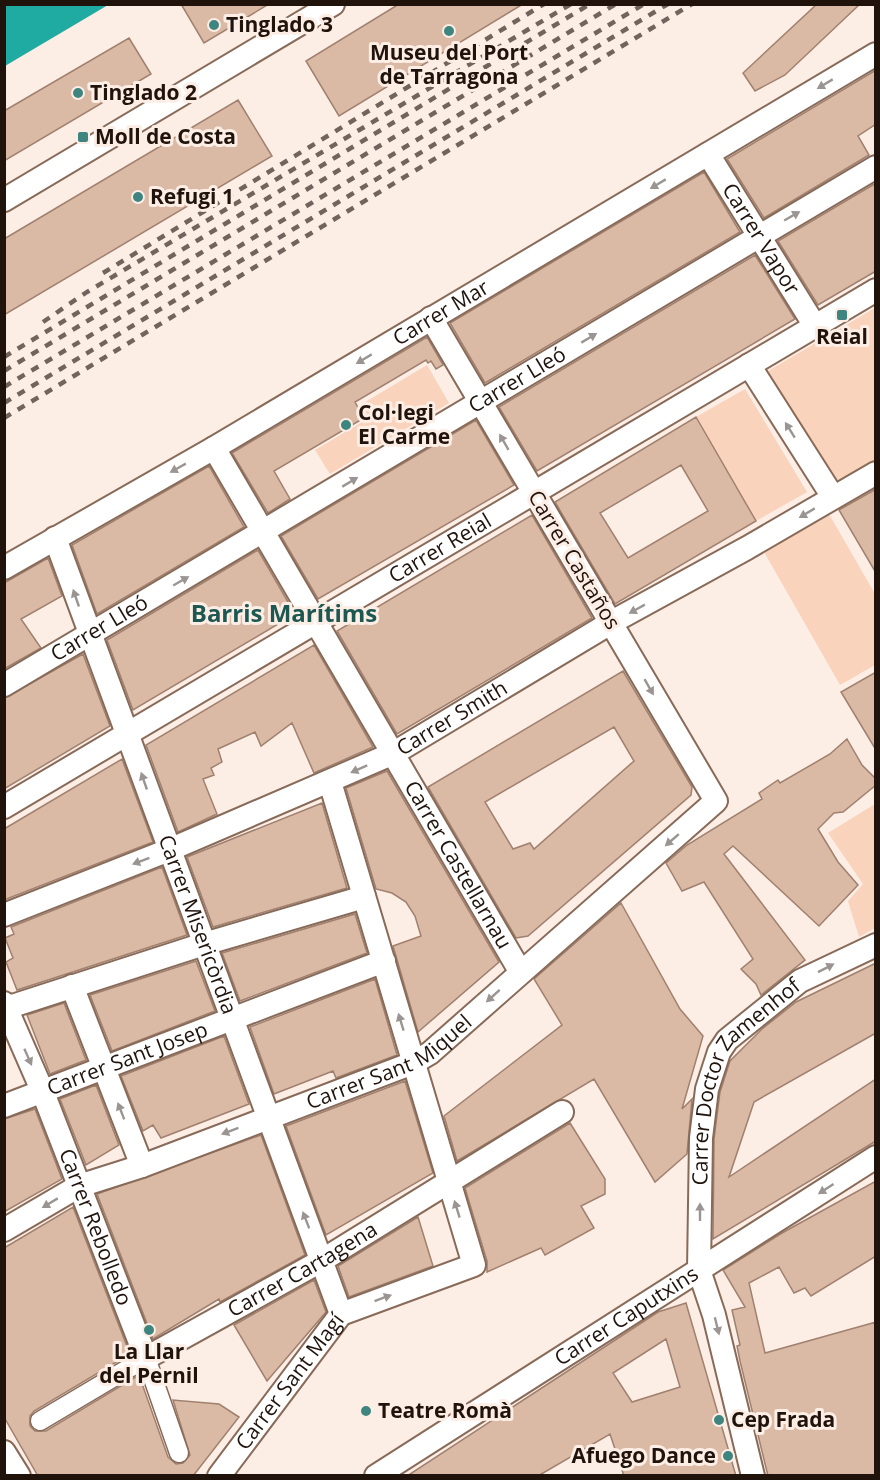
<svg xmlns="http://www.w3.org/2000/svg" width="880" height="1480" font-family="'Open Sans',sans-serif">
<rect width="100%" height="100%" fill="#fcede5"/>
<!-- green -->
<path fill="#fad3bc" d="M875,308V460L834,484L768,371Z
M427,365L449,403L330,474L315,450L369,418L362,404Z
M745,389L807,492L756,521L696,417Z
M829,514L875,594V665L840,685L764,552Z
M875,804V928L859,937L848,901L863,884L828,833Z"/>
<!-- water -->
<path fill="#20aba2" d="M5,4H108V5L5,66Z"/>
<!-- building -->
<path fill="#dab9a5" stroke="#a0806e" stroke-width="1.5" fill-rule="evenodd" d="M181,4H269L204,43Z
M399,4H523L339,116L306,61Z
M817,4H860L785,75L755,91L743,73Z
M129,38L151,74L4,161V111Z
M876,70V124L858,136L869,155L764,218L727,159Z
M238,100L272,156L4,315V239Z
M704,172L740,232L485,383L450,323Z
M876,183V271L818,305L778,241Z
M755,255L795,319L537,471L499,407Z
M427,337L443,365L436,369L431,361L428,363L426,360L355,402L364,418L274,471L290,499L268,513L232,453Z
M696,417L756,521L615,604L555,502ZM681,465L708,511L628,558L600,513Z
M476,420L514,485L318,599L281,536Z
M209,466L244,527L97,614L72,545Z
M876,489V573L839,510Z
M532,515L592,618L397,734L337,631Z
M258,550L295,614L133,710L107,640Z
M48,558L62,596L21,619L41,648L4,669V583Z
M314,645L373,747L314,773L292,723L261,746L255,732L218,749L222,762L211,768L214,775L203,779L217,814L178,832L146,745Z
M83,654L110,726L4,789V698Z
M623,671L692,787L691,795L528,936L516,938L428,787ZM614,727L634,761L534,849L530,843L513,849L485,802Z
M876,672V750L841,692Z
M847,739L862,765L876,779V785L843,812L834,813L818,829L838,862L858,885L819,926L733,846L724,854L805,960L761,995L756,984L741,969L753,959L704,882L682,891L666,863L687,845L762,799L759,793L778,780L780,783L830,754Z
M122,759L153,842L4,900V829Z
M387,771L499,962L418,1032L393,946L421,936L415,916L406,902L392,893L376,889L346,788Z
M322,803L347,888L213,927L187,857Z
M162,867L187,935L17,990L6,962L13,958L5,938L14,934L11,927Z
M621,903L680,1009L703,1036L682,1109L692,1099L687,1154L655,1182L594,1079L457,1161L444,1116L562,1025L534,979Z
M355,914L367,953L240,1001L222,953Z
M196,961L215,1011L112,1051L90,995Z
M876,963V1033L754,1102L729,1177L876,1079V1141L713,1239L714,1139L720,1092L730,1061L762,1029L796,1002Z
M375,979L397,1055L336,1078L333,1071L274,1094L250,1027Z
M64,1003L86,1060L50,1074L27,1015Z
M224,1036L249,1104L161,1138L153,1125L143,1131L121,1076Z
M405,1081L433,1173L326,1235L286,1126Z
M96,1085L119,1145L86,1165L60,1099Z
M35,1109L62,1179L4,1212V1119Z
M570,1123L605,1179V1194L581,1206L594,1228L545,1255L541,1248L487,1272V1261L465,1188Z
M261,1135L305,1255L220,1302L219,1299L153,1339L97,1194Z
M876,1181V1256L811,1296L805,1288L794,1293L779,1267L749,1283L765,1353L876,1322V1476H768L740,1361L737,1346L740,1345L732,1310L745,1307L723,1270L782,1233Z
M73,1207L130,1354L34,1411L30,1416V1426L35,1431H46L139,1375L168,1457L176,1464L183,1463L190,1455L173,1400L219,1404L239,1417L193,1476H38L4,1417V1248Z
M418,1217L433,1266L349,1297L338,1266Z
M314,1280L326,1312L267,1381L234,1325Z
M686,1303L736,1476H624L610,1434L538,1476H407L658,1312ZM666,1339L680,1387L632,1402L613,1373Z"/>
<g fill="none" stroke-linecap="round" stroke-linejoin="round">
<!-- pedestrian casing -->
<g stroke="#886a59" stroke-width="21">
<path id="pedestrian" d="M40,1421L146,1358L179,1453"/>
</g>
<!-- minor casing -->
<g stroke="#886a59" stroke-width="26">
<g id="minor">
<path id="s1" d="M708,154L815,326"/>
<path d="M4,200L333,4"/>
<path d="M749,365L833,497"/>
<path id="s2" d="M214,448L520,971"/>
<path id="s3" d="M55,538L341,1314"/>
<path id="s4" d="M4,568L214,448L876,54"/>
<path id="s5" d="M4,685L876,167"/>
<path id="s6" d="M4,807L876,290"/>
<path id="s7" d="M4,915L169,850L394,753L612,622L747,548L876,473"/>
<path d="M72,986L142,1166"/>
<path id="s8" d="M4,1003L42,1090L146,1358L321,1261L562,1112"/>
<path d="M6,1008L204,944L364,897"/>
<path id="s9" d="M4,1106L384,961"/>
<path id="s10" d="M4,1230L79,1186L142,1166L413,1063L430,1053L716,801L431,318"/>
<path d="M4,1452L19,1476"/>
<path id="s11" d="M219,1476L341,1314L474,1265L330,782"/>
<path id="s12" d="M376,1476L876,1157"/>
<path id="s13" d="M753,1476L714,1315L699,1270L701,1138L707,1089L719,1052L727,1040L800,981L876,945"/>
</g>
</g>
<!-- pedestrian -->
<use href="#pedestrian" stroke="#fff" stroke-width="18"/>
<!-- minor -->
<use href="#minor" stroke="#fff" stroke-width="22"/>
<!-- rail -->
<path stroke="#71645d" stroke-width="4.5" stroke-dasharray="8 8" stroke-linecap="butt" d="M103,273L544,4
M43,322L87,292L571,4
M4,357L590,4
M4,371L616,4
M4,387L644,4
M4,403L668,4
M4,418L692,4"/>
</g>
<!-- one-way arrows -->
<defs><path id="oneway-solid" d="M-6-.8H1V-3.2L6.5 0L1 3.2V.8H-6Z" transform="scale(1.5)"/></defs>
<g fill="#9a9592">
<use href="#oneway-solid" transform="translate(825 84) rotate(149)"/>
<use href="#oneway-solid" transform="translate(658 184) rotate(149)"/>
<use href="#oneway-solid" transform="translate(792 216) rotate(-30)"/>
<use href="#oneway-solid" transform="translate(589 338) rotate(-31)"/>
<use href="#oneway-solid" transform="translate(364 359) rotate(149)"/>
<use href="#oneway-solid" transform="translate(790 430) rotate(-122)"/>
<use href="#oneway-solid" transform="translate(504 442) rotate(-120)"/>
<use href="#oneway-solid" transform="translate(178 468) rotate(151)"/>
<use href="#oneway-solid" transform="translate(350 482) rotate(-31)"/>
<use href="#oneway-solid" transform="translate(807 513) rotate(149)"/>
<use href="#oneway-solid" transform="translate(181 581) rotate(-30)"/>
<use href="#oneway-solid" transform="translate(76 598) rotate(-109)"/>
<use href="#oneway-solid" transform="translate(637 609) rotate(151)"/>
<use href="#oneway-solid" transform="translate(649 687) rotate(60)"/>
<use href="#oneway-solid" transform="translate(359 769) rotate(156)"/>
<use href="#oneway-solid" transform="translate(144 781) rotate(-109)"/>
<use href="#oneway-solid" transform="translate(672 840) rotate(139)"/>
<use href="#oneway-solid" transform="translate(141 861) rotate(159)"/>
<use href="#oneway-solid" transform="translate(826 968) rotate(-27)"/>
<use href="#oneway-solid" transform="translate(493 996) rotate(138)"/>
<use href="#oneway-solid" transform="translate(401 1022) rotate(-107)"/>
<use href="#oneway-solid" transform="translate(28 1057) rotate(66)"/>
<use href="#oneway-solid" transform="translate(121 1111) rotate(-111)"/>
<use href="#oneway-solid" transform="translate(230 1131) rotate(159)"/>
<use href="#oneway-solid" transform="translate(826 1189) rotate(147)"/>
<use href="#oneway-solid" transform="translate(50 1203) rotate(149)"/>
<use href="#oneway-solid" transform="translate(457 1209) rotate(-107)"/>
<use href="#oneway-solid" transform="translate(700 1212) rotate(-90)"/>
<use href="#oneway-solid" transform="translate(306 1220) rotate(-111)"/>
<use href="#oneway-solid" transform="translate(383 1298) rotate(-20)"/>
<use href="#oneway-solid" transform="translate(717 1326) rotate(76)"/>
</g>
<!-- markers -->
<g fill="#3e857f" stroke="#fcede5" stroke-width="2">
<circle cx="214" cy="25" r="6"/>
<circle cx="449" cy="31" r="6"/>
<circle cx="78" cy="93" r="6"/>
<rect x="77" y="131" width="12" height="12" rx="3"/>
<circle cx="138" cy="197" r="6"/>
<rect x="836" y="309" width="12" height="12" rx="3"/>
<circle cx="346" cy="425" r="6"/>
<circle cx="149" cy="1330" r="6"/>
<circle cx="366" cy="1411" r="6"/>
<circle cx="719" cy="1420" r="6"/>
<circle cx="728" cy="1456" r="6"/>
</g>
<g text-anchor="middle" stroke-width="6" stroke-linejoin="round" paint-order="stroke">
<!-- poi labels -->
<g font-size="21" font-weight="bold" fill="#1f130c" stroke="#fcede5" text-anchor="start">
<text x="226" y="32">Tinglado 3</text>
<text x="449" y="60" text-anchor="middle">Museu del Port<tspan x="449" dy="24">de Tarragona</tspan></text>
<text x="90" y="100">Tinglado 2</text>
<text x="95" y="144">Moll de Costa</text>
<text x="150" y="204">Refugi 1</text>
<text x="842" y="344" text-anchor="middle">Reial</text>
<text x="358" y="420">Col·legi<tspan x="358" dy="24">El Carme</tspan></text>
<text x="149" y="1359" text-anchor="middle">La Llar<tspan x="149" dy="24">del Pernil</tspan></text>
<text x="378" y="1418">Teatre Romà</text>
<text x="731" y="1427">Cep Frada</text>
<text x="716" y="1463" text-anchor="end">Afuego Dance</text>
</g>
<!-- street labels -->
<g font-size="21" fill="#1f130c" stroke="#fcede5">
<text dy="7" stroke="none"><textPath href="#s1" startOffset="100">Carrer Vapor</textPath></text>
<text dy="7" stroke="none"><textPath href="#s4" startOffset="506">Carrer Mar</textPath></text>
<text dy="7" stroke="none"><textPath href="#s5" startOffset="597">Carrer Lleó</textPath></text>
<text dy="7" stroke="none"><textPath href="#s6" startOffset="507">Carrer Reial</textPath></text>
<text transform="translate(574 560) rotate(59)" y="7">Carrer Castaños</text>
<text dy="7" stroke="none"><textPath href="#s5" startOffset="111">Carrer Lleó</textPath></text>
<text dy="7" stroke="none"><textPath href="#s7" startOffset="490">Carrer Smith</textPath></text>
<text dy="7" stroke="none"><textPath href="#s2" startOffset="483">Carrer Castellarnau</textPath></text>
<text dy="7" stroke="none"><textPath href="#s3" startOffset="412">Carrer Misericòrdia</textPath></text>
<text dy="7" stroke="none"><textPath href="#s9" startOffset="132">Carrer Sant Josep</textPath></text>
<text dy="7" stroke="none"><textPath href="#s10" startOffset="422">Carrer Sant Miquel</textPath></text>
<text dy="7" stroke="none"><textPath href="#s13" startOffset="418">Carrer Doctor Zamenhof</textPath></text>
<text dy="7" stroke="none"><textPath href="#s8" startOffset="242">Carrer Rebolledo</textPath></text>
<text dy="7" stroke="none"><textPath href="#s8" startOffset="562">Carrer Cartagena</textPath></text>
<text dy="7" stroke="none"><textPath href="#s12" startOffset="297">Carrer Caputxins</textPath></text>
<text dy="7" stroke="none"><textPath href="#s11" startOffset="118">Carrer Sant Magí</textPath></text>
</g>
<!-- quarter labels -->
<g font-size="24" font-weight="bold" fill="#1c5752" stroke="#fcede5">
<text x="284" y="622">Barris Marítims</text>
</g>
</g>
<!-- border -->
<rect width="880" height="1480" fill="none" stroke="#1f130c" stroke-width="12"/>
</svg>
